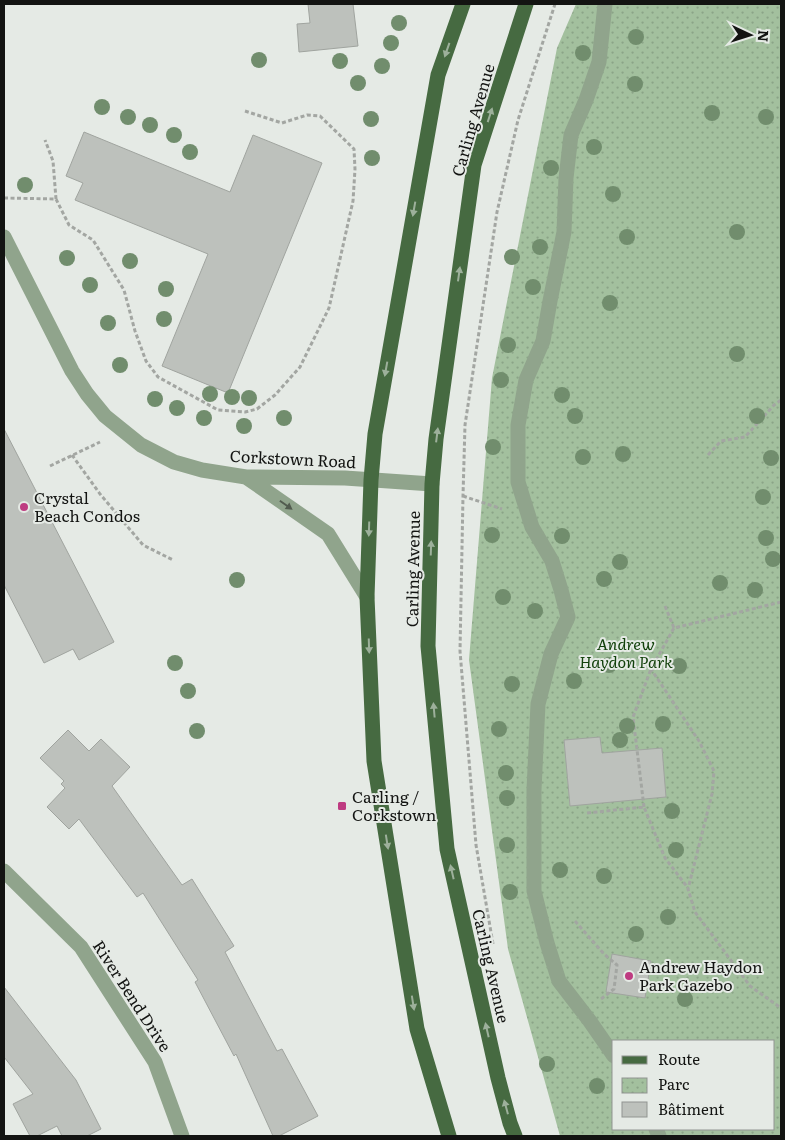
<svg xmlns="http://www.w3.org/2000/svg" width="785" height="1140" font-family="Literata,serif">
<defs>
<pattern id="park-dots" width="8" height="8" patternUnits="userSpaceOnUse" patternTransform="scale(1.25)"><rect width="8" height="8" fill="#a3c09e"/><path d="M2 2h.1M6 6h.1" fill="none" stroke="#8ba487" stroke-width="1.8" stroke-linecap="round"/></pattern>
</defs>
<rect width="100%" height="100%" fill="#e5eae5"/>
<!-- park -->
<path fill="url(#park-dots)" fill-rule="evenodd" d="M576,4H781V1136H560L508,949L469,660L492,378L557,48ZM614,1041H774V1129H614Z"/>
<!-- building -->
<path fill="#bdc1bc" stroke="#a0a49f" d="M308,4H353L358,46L299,52L297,24L310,23Z
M84,132L230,192L253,135L322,163L228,393L162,366L208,254L75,200L83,183L66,176Z
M4,429L114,642L79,660L73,649L44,663L4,585Z
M68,730L89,751L101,739L130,767L112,786L182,885L192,879L234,946L225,952L277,1051L282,1049L318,1116L279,1136H273L236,1054L234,1056L195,982L198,980L143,893L137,897L79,819L69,829L47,807L65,788L61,784L64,781L40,758Z
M600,737L602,753L662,748L666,797L570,806L564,740Z
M612,954L651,961L645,998L606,992Z
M4,987L76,1080L101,1129L87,1136H62L57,1126L37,1136H30L13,1104L33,1094L4,1057Z"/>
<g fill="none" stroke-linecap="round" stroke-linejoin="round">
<!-- path -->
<path stroke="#a3a6a2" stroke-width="3" stroke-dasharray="4 2.5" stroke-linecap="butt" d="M4,198L56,199L53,161L45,140
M56,199L69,225L93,240L124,290L135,331L146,361L158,377L218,410L245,412L257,409L275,395L300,367L329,308L353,201L355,169L354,149L320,116L307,115L282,123L245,111
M72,455L100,494L143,545L173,560
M708,455L721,441L745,437L774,405L781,400
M50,466L100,442
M463,496L502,509
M781,602L674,628L651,669L699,741L714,771L712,794L688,889L695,912L750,986L781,1008
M665,606L674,628
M644,807L633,717L651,669
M587,813L644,807L665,858L688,888
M575,921L604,954L617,965L614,989L601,999
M493,944L476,845L460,651L463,496L465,425L497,212L518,120L555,4"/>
<!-- minor -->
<path stroke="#90a48c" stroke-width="15" d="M605,4L599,62L586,100L571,135L566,178L564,232L550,301L543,341L526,380L518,425V482L532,527L552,561L561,590L568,617L551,654L538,704L534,790V891L547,943L559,981L589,1020L614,1056
M4,237L72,371L87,394L105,416L141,445L174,462L202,470L246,477L345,478L432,484
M246,477L328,534L367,597
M4,871L81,947L155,1062L182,1136
M656,1129L659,1136"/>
<!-- major -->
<path stroke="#466a41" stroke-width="15" d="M449,1136L417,1029L374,761L367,597L371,480L375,434L438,75L463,4
M515,1136L510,1123L498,1078L447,849L428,646L432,484L436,439L474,165L526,4"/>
</g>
<!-- trees -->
<g fill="#718d6d">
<circle cx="399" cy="23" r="8"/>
<circle cx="636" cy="37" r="8"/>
<circle cx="391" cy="43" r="8"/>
<circle cx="583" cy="53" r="8"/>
<circle cx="259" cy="60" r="8"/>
<circle cx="340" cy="61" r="8"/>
<circle cx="382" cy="66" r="8"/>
<circle cx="358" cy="83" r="8"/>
<circle cx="635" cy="84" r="8"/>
<circle cx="102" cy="107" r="8"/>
<circle cx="712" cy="113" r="8"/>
<circle cx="128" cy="117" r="8"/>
<circle cx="766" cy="117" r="8"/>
<circle cx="371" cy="119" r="8"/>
<circle cx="150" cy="125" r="8"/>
<circle cx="174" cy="135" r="8"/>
<circle cx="594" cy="147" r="8"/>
<circle cx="190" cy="152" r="8"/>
<circle cx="372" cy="158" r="8"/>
<circle cx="551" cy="168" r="8"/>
<circle cx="25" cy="185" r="8"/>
<circle cx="613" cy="194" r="8"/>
<circle cx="737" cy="232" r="8"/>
<circle cx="627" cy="237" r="8"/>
<circle cx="540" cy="247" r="8"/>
<circle cx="512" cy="257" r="8"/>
<circle cx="67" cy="258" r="8"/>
<circle cx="130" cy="261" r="8"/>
<circle cx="90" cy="285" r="8"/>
<circle cx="533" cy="287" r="8"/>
<circle cx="166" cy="289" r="8"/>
<circle cx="610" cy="303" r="8"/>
<circle cx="164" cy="319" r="8"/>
<circle cx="108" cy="323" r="8"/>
<circle cx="508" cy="345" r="8"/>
<circle cx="737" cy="354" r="8"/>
<circle cx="120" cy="365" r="8"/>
<circle cx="501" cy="380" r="8"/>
<circle cx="210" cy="394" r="8"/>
<circle cx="562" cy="395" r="8"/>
<circle cx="232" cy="397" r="8"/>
<circle cx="249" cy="398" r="8"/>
<circle cx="155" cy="399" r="8"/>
<circle cx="177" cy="408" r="8"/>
<circle cx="575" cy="416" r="8"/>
<circle cx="757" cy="416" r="8"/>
<circle cx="204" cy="418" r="8"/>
<circle cx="284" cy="418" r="8"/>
<circle cx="244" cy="426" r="8"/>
<circle cx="493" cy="447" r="8"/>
<circle cx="623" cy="454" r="8"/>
<circle cx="583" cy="457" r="8"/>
<circle cx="771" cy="458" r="8"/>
<circle cx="763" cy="497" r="8"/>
<circle cx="492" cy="535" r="8"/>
<circle cx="562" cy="536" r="8"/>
<circle cx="766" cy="538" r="8"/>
<circle cx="773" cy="559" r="8"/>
<circle cx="620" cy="562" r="8"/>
<circle cx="604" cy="579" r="8"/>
<circle cx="237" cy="580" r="8"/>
<circle cx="720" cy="583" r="8"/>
<circle cx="755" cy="590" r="8"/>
<circle cx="503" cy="597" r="8"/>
<circle cx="535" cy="611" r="8"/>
<circle cx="175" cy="663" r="8"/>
<circle cx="609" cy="665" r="8"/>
<circle cx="679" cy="666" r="8"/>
<circle cx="574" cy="681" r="8"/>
<circle cx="512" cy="684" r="8"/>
<circle cx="188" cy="691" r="8"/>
<circle cx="663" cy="724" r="8"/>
<circle cx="627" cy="726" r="8"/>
<circle cx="499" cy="729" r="8"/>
<circle cx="197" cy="731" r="8"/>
<circle cx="620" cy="740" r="8"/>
<circle cx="506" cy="773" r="8"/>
<circle cx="507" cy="798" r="8"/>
<circle cx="672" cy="811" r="8"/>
<circle cx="507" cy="845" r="8"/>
<circle cx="676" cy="850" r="8"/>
<circle cx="560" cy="870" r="8"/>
<circle cx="604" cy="876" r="8"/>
<circle cx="510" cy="892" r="8"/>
<circle cx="668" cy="917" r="8"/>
<circle cx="636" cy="934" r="8"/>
<circle cx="685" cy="999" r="8"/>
<circle cx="547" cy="1064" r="8"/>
<circle cx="597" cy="1086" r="8"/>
</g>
<!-- one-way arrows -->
<defs><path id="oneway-solid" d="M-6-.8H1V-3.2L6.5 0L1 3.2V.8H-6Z" transform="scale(1.25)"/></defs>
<g fill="#9db09b">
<use href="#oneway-solid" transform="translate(447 50) rotate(109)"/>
<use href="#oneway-solid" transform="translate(490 115) rotate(-72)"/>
<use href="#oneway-solid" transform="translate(414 209) rotate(100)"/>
<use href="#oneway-solid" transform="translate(459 274) rotate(-82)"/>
<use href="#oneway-solid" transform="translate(386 369) rotate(100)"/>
<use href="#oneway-solid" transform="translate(437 435) rotate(-83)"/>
<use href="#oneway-solid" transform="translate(369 529) rotate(92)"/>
<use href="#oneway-solid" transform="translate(431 548) rotate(-88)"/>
<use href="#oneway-solid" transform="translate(369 646) rotate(88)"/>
<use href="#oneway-solid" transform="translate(434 710) rotate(-95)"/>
<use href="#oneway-solid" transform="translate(387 842) rotate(81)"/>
<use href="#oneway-solid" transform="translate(452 872) rotate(-103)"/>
<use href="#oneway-solid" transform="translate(413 1003) rotate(81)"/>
<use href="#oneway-solid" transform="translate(487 1030) rotate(-103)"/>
<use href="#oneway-solid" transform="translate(506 1107) rotate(-105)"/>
</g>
<use fill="#525c4f" href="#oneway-solid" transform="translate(286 505) rotate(35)"/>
<!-- markers -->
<g fill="#be3b81" stroke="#e5eae5" stroke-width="2">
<circle cx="24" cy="507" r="5"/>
<rect x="337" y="801" width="10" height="10" rx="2.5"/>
<circle cx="629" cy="976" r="5"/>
</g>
<g text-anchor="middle" stroke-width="4" stroke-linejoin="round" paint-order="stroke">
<!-- street labels -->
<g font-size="16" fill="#131412" stroke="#e5eae5">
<text transform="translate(473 120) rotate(-74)" y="6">Carling Avenue</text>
<text transform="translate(293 459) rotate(3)" y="6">Corkstown Road</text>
<text transform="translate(413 569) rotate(-89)" y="6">Carling Avenue</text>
<text transform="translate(491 966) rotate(77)" y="6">Carling Avenue</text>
<text transform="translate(132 996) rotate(57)" y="6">River Bend Drive</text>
</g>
<!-- poi labels -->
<g font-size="16" fill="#131412" stroke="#e5eae5" text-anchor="start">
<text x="34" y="504">Crystal<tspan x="34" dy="18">Beach Condos</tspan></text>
<text x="352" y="803">Carling /<tspan x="352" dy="18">Corkstown</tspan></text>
<text x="639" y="973">Andrew Haydon<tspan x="639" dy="18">Park Gazebo</tspan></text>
</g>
<!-- park labels -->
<g font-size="16" font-style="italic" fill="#12410b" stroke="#e5eae5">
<text x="626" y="650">Andrew<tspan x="626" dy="18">Haydon Park</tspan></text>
</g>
</g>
<!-- border -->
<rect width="785" height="1140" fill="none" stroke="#131412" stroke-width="10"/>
<!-- legend -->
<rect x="612" y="1040" width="162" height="90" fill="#e5eae5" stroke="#919491"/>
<rect x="622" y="1056" width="25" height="8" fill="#466a41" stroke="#919491"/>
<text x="658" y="1065" font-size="15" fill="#131412">Route</text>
<rect x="622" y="1078" width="25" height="15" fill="url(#park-dots)" stroke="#919491"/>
<text x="658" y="1090" font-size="15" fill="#131412">Parc</text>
<rect x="622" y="1102" width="25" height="15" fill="#bdc1bc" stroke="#919491"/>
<text x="658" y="1115" font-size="15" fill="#131412">Bâtiment</text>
<!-- north arrow -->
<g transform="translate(750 35) rotate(94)" stroke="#e5eae5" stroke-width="4" paint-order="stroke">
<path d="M0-4L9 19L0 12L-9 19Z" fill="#131412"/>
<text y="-8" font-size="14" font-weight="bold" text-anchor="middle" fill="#131412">N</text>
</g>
</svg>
